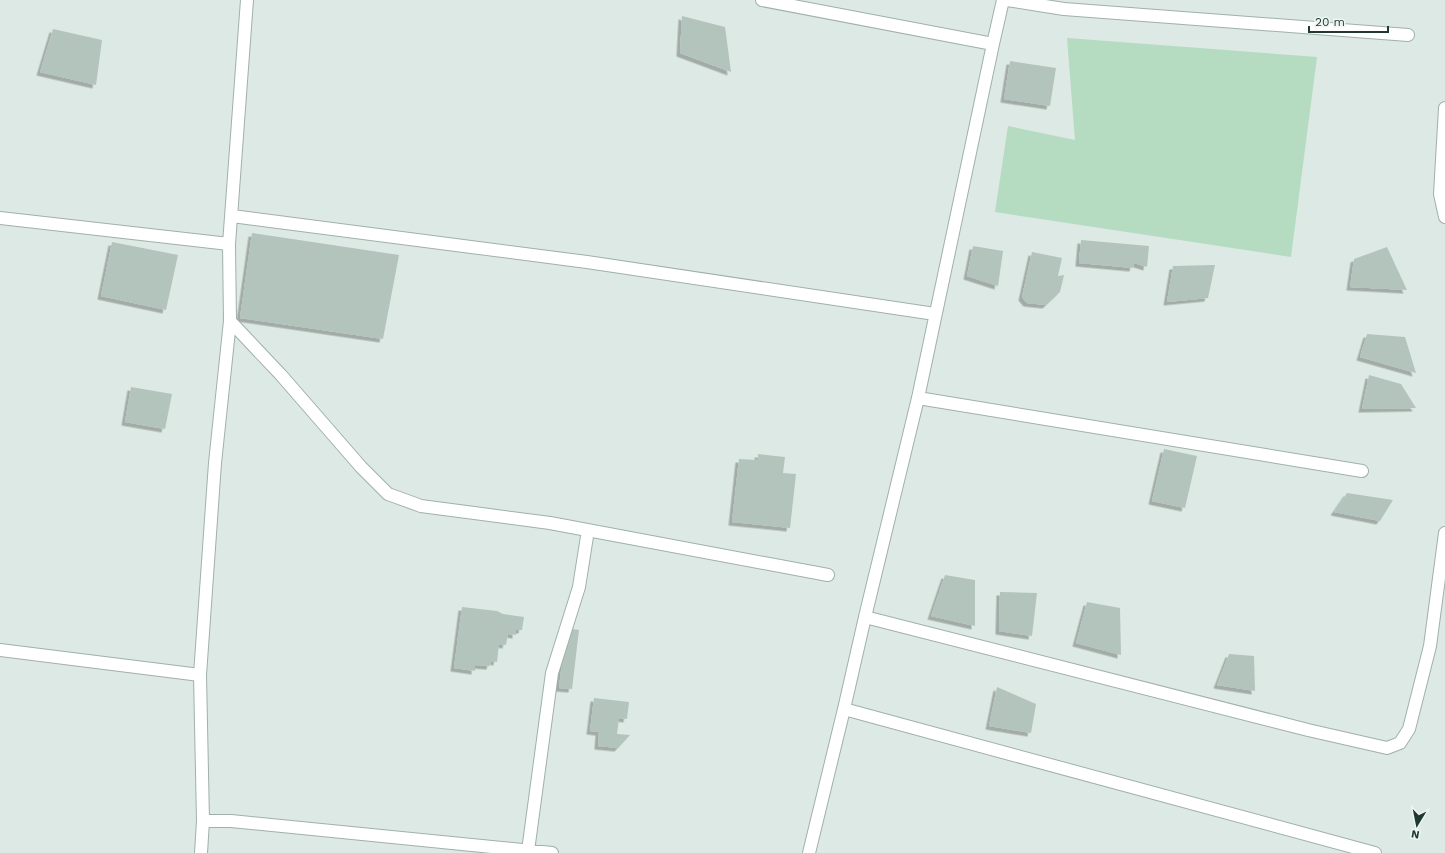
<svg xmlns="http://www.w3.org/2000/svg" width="1445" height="853" font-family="'Work Sans',sans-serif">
<defs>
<filter id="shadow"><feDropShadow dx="-3.5" dy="3.5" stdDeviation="0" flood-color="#0004"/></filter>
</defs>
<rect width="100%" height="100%" fill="#dde9e4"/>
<!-- green -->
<path fill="#b5dbc0" d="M1067,38L1317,57L1291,257L995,212L1008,126L1075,140Z"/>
<!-- building -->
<path fill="#b3c4bd" filter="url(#shadow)" d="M682,16L725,27L731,72L680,53Z
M53,29L102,40L96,85L40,72Z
M1010,61L1056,68L1050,106L1004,99Z
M252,233L399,255L383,339L240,318Z
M1081,240L1149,246L1147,267L1134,263L1133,268L1079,263Z
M112,242L178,255L166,310L101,296Z
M973,246L1003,251L998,286L967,276Z
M1387,247L1407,290L1350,287L1354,259Z
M1032,252L1062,258L1058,276L1064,275L1060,292L1046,305L1027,303L1022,297Z
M1215,265L1208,298L1167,302L1173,266Z
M1367,334L1405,337L1416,373L1360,357Z
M1369,375L1401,384L1416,408L1362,409Z
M131,387L172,394L165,429L125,422Z
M1164,449L1197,456L1185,508L1152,501Z
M758,454L785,457L783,473L796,474L790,528L732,522L739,459L758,460Z
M1347,493L1393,500L1380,521L1334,512Z
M945,575L975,580V626L931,616Z
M1000,592L1037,593L1032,636L999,631Z
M1087,602L1120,608L1121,655L1076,643Z
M462,607L497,611L503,614L524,617L522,630H516V635L508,634L506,645L499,644L497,662L491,661L490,666L475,665V671L454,668Z
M566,628L579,630L572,689L559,688Z
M1229,654L1254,656L1255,691L1217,685Z
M997,687L1036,704L1031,733L989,726Z
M594,698L629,702L627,719L619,718L617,734L630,735L618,748L598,746L599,732L590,731Z"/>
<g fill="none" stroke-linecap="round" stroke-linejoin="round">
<!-- minor casing -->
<g stroke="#a0b0ab" stroke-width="14">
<path id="minor" d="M762,0L993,44
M1003,0L993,44L918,398L865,617L1308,730L1387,748L1400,743L1409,729L1430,646L1445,533
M1007,0L1064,9L1408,35
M1445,108L1440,194L1445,217
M232,216L587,262L935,314
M0,218L229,244
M230,321L281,375L361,467L388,494L421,506L550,523L828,575
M918,398L1362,471
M0,650L200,675
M844,709L865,617
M203,821H231L552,853
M528,851L552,673L579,587L588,530
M201,853L203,821L200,675L215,463L230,321L229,244L247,0
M809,853L844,709L1375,853"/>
</g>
<!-- minor -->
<use href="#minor" stroke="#fff" stroke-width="12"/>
</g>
<!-- north arrow -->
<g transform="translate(1417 825) rotate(190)" stroke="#edf6f2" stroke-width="3" paint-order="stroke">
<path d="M0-3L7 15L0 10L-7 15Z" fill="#1f3832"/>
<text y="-6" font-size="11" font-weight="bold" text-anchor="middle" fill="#1f3832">N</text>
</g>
<!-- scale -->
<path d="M1309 26v6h79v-6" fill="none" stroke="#1f3832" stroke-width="2"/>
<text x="1315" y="26" font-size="12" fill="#1f3832" stroke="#edf6f2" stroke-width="3" paint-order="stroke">20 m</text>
</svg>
